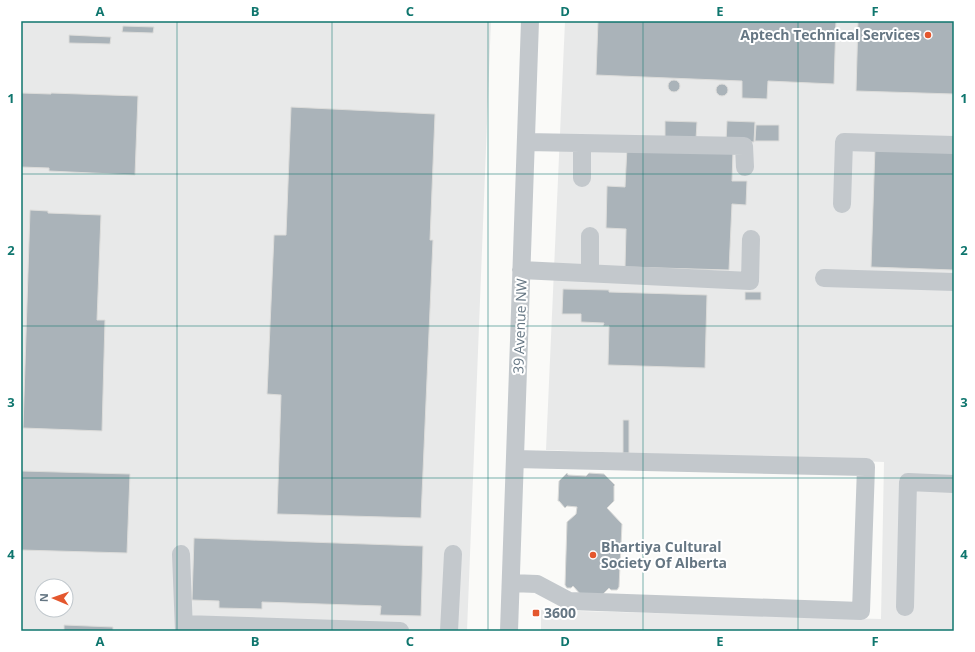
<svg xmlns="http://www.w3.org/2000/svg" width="975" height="652" font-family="'Open Sans',sans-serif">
<rect width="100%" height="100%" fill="#fafaf8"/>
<!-- built -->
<path fill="#e8e9e9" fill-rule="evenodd" d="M21,21H491L467,631H21ZM42,586H66V610H42Z
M565,21H954V631H541V610L881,619L884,462L546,450Z"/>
<!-- building -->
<path fill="#aab3b9" stroke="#dcdcda" d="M598,21H836L834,84L768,81L767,99L742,98V81L596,75Z
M858,21H954V94L856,91Z
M123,26L154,27L153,33L122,32Z
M69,35L111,37L110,44L69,43Z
M668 86a6 6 0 1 1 12 0a6 6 0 1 1-12 0Z
M716 90a6 6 0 1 1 12 0a6 6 0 1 1-12 0Z
M21,93L51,94V93L138,96L135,175L49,171V168L21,167Z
M291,107L435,114L430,240H433L421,518L277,514L281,395L267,394L274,235H286Z
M665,121L697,122L696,139L665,138Z
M727,121L755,122L754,142L726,141Z
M756,125H779V141H755Z
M627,147L733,151L732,181H747L746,205L732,204L729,270L625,267L626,229L606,228L607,186L625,187Z
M875,147L954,150V270L871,267Z
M30,210L48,211V213L101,215L97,320H105L102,431L23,428Z
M563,289L609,290V292L707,295L705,368L608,365L609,326H603L604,323L581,322V314H562Z
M745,292H761V300H745Z
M623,420H629V453H623Z
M21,471L130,474L127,553L21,550Z
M567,473L568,475L586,476L589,473L604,474L615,485L614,486V501L607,508L622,524L619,587L617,590H611L609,588L602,595H581L573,586L571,588H567L565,585L567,522L576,514L577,507L567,506L565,508L559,501H558L559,481Z
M194,538L423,546L421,616L380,615L381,606L262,602V609L219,608V601L192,600Z
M64,625L113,627V631H64Z"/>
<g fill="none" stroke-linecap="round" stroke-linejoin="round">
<!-- minor -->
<path stroke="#c3c8cc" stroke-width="18" d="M526,142L744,146L745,167
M582,178V143
M842,204L844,142L954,145
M521,270L750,281L751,239
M590,273V236
M824,278L954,282
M181,554L184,631
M511,583L537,584L569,601L861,611L866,467L515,459
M905,607L908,482L954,484
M184,624L400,631
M449,631L453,554
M509,631L530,21"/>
</g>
<!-- grid -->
<path fill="none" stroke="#0f766e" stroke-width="1" stroke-opacity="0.55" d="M177,21V631M332,21V631M488,21V631M643,21V631M798,21V631M21,174H954M21,326H954M21,478H954"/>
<!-- markers -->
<g fill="#e4572e" stroke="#fff" stroke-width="1.5">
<circle cx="928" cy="35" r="4"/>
<circle cx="593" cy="555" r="4"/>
<rect x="532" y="609" width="8" height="8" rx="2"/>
</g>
<g text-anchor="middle" stroke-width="4" stroke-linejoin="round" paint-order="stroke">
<!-- poi labels -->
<g font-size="14" font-weight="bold" fill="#657683" stroke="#fff" text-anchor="start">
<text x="920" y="40" text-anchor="end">Aptech Technical Services</text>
<text x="601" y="552">Bhartiya Cultural<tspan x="601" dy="16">Society Of Alberta</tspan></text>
<text x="544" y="618">3600</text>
</g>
<!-- street labels -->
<g font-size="14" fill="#657683" stroke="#fff">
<text transform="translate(520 326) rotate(-88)" y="5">39 Avenue NW</text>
</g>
</g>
<!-- border -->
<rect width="975" height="652" fill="none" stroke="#ffffff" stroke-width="44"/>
<!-- north arrow -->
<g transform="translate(54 598) rotate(272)"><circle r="19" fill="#ffffff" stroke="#c1c8cd"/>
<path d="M0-3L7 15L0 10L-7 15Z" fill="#e4572e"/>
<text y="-6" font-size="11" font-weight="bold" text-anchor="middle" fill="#657683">N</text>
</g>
<rect x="22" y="22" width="931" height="608" fill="none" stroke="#0f766e" stroke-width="1.5"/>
<g font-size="13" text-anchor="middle" font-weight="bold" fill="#0f766e">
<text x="100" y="16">A</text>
<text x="255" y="16">B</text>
<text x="410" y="16">C</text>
<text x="565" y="16">D</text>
<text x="720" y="16">E</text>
<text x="875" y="16">F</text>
<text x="11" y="103">1</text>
<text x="964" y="103">1</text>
<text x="11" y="255">2</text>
<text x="964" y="255">2</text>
<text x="11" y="407">3</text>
<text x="964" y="407">3</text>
<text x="11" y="559">4</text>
<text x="964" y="559">4</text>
<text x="100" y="646">A</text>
<text x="255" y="646">B</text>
<text x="410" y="646">C</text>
<text x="565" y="646">D</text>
<text x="720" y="646">E</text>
<text x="875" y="646">F</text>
</g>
</svg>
